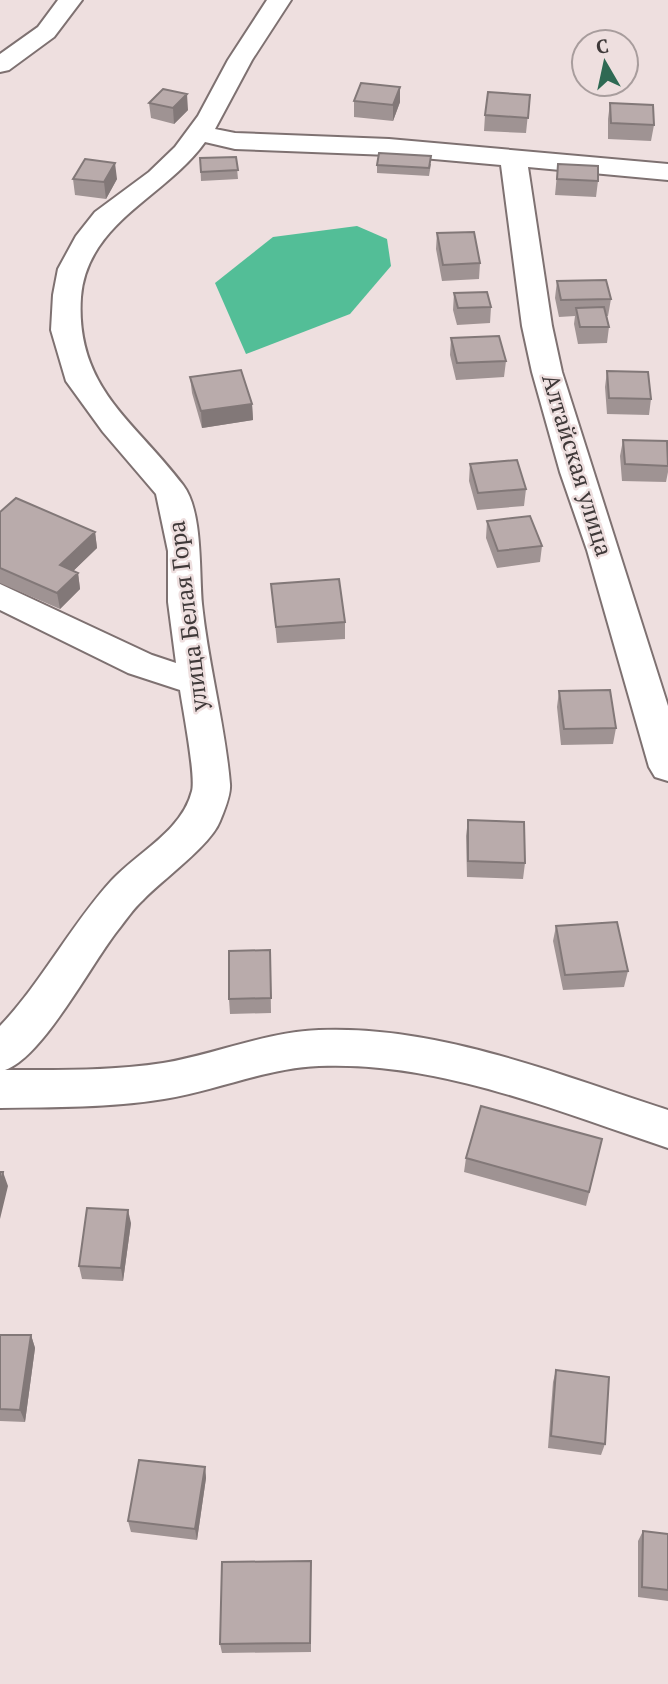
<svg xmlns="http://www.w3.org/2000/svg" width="668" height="1684" font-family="'PT Serif',serif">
<rect width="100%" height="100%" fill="#eedfdf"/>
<!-- water -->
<path fill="#53be97" d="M357,226L387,239L391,266L350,314L246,354L215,283L273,237Z"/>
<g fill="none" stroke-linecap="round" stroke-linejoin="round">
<!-- street casing -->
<g stroke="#7e7171" stroke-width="4">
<path id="street" d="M58,0H82L54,37L9,70L0,72V54L38,27Z
M267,0H291L252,60L215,129L235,133L389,139L668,164V180L528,167L552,326L562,372L668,706V781L655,777L649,767L587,550L560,472L532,372L522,326L501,165L389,155L235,149L205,142C166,197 87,222 81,297C75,388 135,421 183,485C203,511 199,572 202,604C208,664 225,724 230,784C231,795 224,811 220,821C211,845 162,880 143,900C133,909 126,920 118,930C91,964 43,1057 5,1070C58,1070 111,1071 163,1063C216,1054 265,1032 319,1030C438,1025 556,1074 668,1110V1148C556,1111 439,1061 319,1066C266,1068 216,1091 164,1099C110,1108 54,1107 0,1108V1026C42,982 70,926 111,881C138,852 182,831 192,791C196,776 183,710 180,690L128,673L0,610V584L152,655L176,663L168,602V551L156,494L103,432L66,381L51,330L53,295L58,269L76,236L95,212L149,172L175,147L198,116L228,60Z"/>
</g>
<!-- street -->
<use href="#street" fill="#fff" fill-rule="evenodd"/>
</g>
<!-- wall -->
<path fill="#9f9393" d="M400,87V102L393,121L354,117V101Z
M530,95L526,133L484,131L485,115Z
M149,103L188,110L174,124L151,118Z
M610,103L654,125L651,141L608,139V119Z
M236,157L238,179L201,181L200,158Z
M431,164L429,176L377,173V165Z
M558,164L598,181L596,197L555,195Z
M73,179H117L106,199L75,195Z
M437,233L480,263L479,279L442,281L436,249Z
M557,281L611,299L608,316H607L609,327L607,343L578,344L574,324L575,316L559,317L555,298Z
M454,293L491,307L490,323L457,325L453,310Z
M451,338L506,361L504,377L456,380L450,355Z
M607,371L651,399L649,415L607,414L605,387Z
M190,377L252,404L253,420L202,428L192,393Z
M623,440L668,455V472L666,482L622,481L620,456Z
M470,464L526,489L524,506L477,510L469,481Z
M0,512L95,532L97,548L73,571L78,573L80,589L60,609L0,583Z
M487,521L542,546L540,562L497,568L486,538Z
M271,584L345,622V639L277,643Z
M559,691L616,728L613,744L561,745L557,707Z
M468,820L525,863L523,879L467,877L466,836Z
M556,926L628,971L624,987L563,990L553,941Z
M270,950L271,1013L230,1014L229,999Z
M602,1139L586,1206L464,1172L466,1158Z
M131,1223L123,1281L82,1279L79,1266Z
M0,1335H31L35,1348L25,1422L0,1421Z
M556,1370L605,1444L601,1455L548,1448L553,1382Z
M205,1467L206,1478L197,1540L131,1532L128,1521Z
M643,1531L668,1534V1601L638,1597V1541Z
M311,1571V1652L222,1653L220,1644Z"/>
<!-- shaded-wall -->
<path fill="#827878" d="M400,87V102L393,121V105Z
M187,94L188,110L174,124L173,108Z
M115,163L117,179L106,199L104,182Z
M252,404L253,420L202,428L201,411Z
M95,532L97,548L63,581L60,565Z
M78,573L80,589L60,609L57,593Z
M3,1172L8,1186L0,1219V1186Z
M128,1210L131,1223L123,1281L121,1268Z
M31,1335L35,1348L25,1422L20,1410Z
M205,1467L206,1478L197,1540L195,1529Z"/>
<!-- building -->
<path fill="#b9abab" stroke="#827878" stroke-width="2" d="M361,83L400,87L393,105L354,101Z
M163,89L187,94L173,108L149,103Z
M488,92L530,95L528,118L485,115Z
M610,103L653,105L654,125L611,123Z
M379,153L431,156L429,168L377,165Z
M236,157L238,170L201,172L200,158Z
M85,159L115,163L104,182L73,179Z
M558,164L598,166V181L557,179Z
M474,232L480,263L443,265L437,233Z
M606,280L611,299L561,300L557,281Z
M487,292L491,307L458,308L454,293Z
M604,307L609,327H580L576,308Z
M499,336L506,361L457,363L451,338Z
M241,370L252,404L201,411L190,377Z
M607,371L648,372L651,399L609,398Z
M623,440L667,441L668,466L625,464Z
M517,460L526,489L478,493L470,464Z
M16,498L95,532L60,565L78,573L57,593L0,568V512Z
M530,516L542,546L498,551L487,521Z
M339,579L345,622L276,627L271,584Z
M610,690L616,728L564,729L559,691Z
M468,820L524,822L525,863L468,861Z
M617,922L628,971L565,975L556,926Z
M270,950L271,998L229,999V951Z
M481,1106L602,1139L589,1192L466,1158Z
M0,1172H3L0,1186Z
M87,1208L128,1210L121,1268L79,1266Z
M0,1335H31L20,1410L0,1409Z
M556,1370L609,1377L605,1444L551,1436Z
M139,1460L205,1467L195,1529L128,1521Z
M643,1531L668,1534V1590L642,1587Z
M311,1561L310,1643L220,1644L222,1562Z"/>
<g text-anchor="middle" stroke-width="5" stroke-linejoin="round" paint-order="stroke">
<!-- street labels -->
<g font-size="24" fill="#3f3939" stroke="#eedfdf">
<text transform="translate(577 465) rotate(73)" y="8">Алтайская улица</text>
<text transform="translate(188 616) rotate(-97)" y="8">улица Белая Гора</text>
</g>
</g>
<!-- north arrow -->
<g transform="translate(605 63) rotate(351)"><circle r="33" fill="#eedfdf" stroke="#a89d9d" stroke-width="2"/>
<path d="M0-5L12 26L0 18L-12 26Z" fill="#2e6953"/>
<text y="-10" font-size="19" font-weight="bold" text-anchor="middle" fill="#3f3939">С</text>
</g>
</svg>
